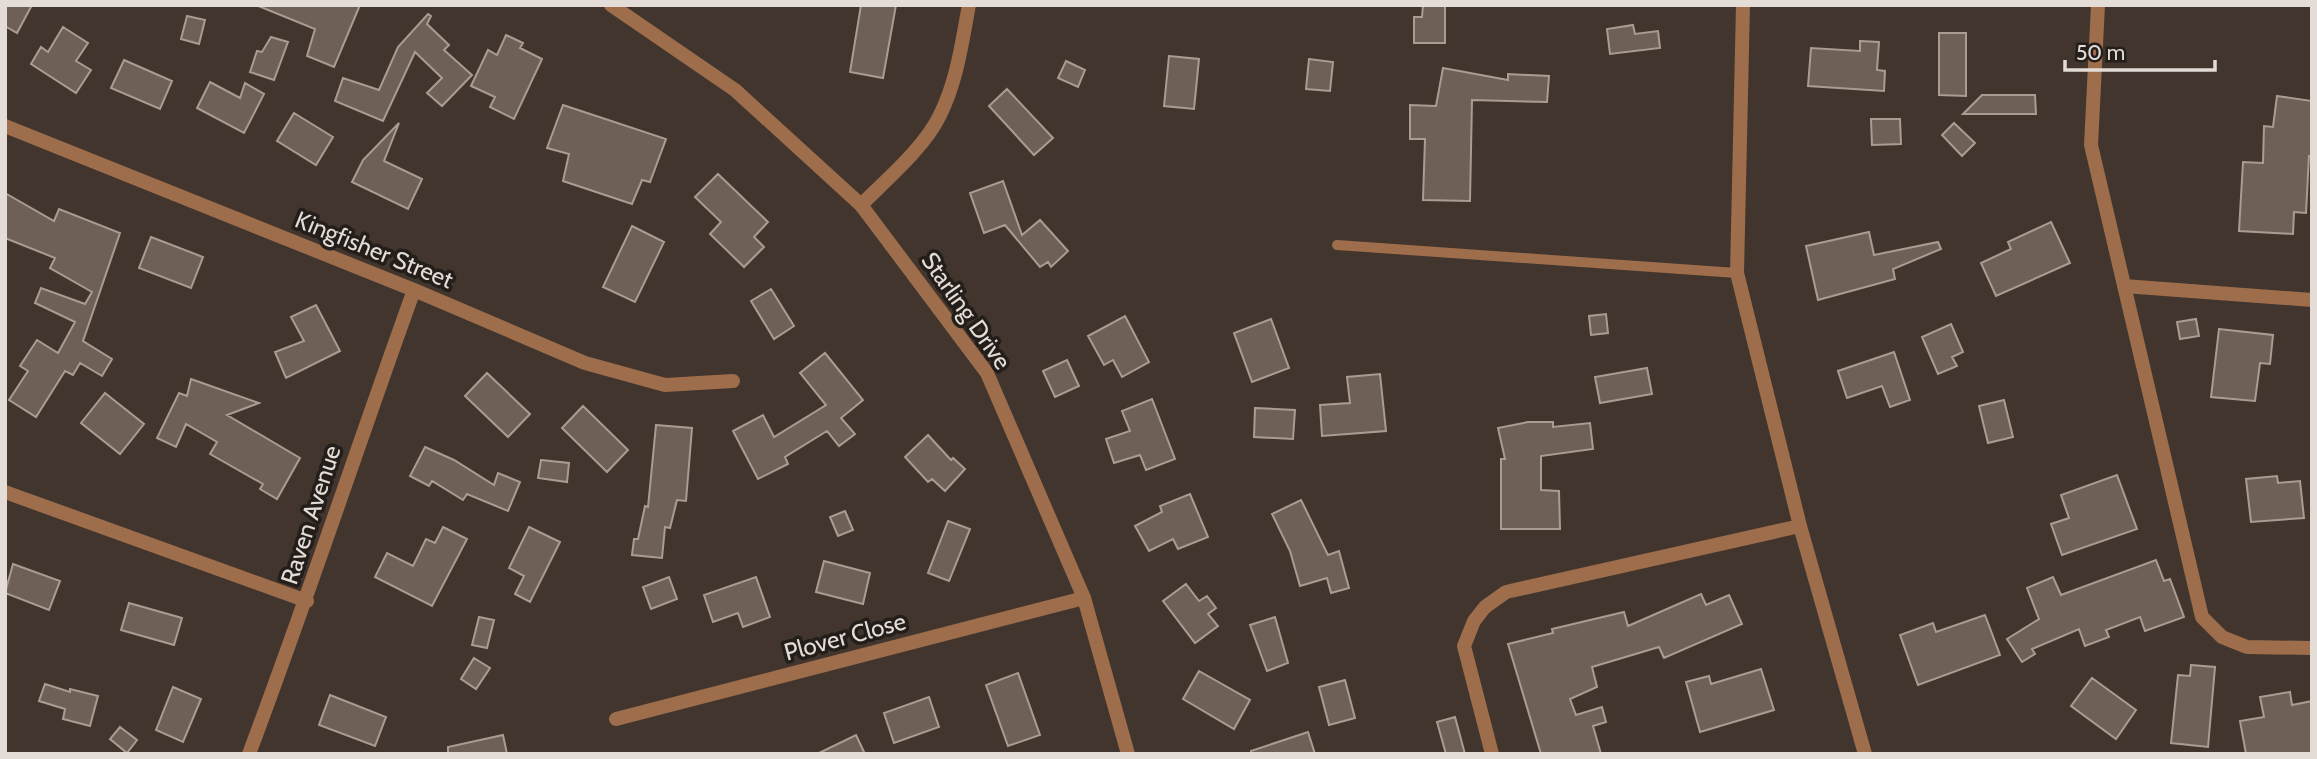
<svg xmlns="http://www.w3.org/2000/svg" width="2317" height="759" font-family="Cabin,sans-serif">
<rect width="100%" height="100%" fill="#41352d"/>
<!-- building -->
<path fill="#6e6057" stroke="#ab9c92" stroke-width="2" d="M5,5H32L17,33L5,26Z
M256,5H360L334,67L307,56L315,29Z
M861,5H896L883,78L850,72Z
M1423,5H1445V43H1414V17H1422Z
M428,14L431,16L427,24L449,45L444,50L472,75L442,106L427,93L442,78L415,52L383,121L335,101L343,78L379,90L398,47Z
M187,16L205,20L199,44L181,39Z
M1633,25L1635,34L1658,31L1660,48L1610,54L1607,29Z
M63,27L88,43L76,61L91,70L76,93L31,64L41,47L48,52Z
M1939,33H1966V96L1939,95Z
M506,35L523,43L520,48L542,59L514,119L490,107L495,97L471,86L488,50L497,55Z
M271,37L288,42L274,80L250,72L257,51L262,52Z
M1860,41L1879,42L1877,70L1885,71L1884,91L1808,86L1811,48L1860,51Z
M1169,56L1199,59L1194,109L1164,106Z
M1309,59L1333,62L1330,91L1306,89Z
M124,60L172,81L160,109L111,88Z
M1066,61L1085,70L1078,87L1058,78Z
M1443,68L1508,80V74L1549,76L1547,102L1472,100L1470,201L1423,200L1425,139H1410V105L1436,106Z
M210,82L240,98L245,83L264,94L244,133L197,108Z
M1007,89L1053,138L1034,155L989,106Z
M1982,95H2035L2036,114H1963Z
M2277,96L2312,101V156H2309L2306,213L2294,212L2293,234L2239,231L2243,162L2263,163L2264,126L2273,127Z
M563,105L666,139L650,182L642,180L632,204L563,181L569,154L547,148Z
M294,113L333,137L316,165L277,141Z
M1871,119H1900L1901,144L1872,145Z
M399,123L384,161L422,179L408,209L352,182L363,160Z
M1954,123L1975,143L1962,156L1942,135Z
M718,174L768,222L754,237L764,247L744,267L710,234L721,222L695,197Z
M1003,181L1022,235L1040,220L1068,251L1051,267L1048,262L1040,267L1005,225L984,233L970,193Z
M5,193L54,221L59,209L120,233L83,341L112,359L102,376L80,363L73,375L65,371L36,417L9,400L28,371L20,366L37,340L58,353L75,322L35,303L41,288L85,304L92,292L50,268L55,258L5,238Z
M2051,222L2070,263L1996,296L1981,263L2011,249L2008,242Z
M632,226L664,242L635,302L603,287Z
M1869,232L1874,255L1938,242L1941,249L1893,269L1895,279L1818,300L1806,246Z
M151,237L203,257L191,288L139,268Z
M771,289L794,326L774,339L751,301Z
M316,305L340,351L286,378L275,352L304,341L291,317Z
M1606,314L1608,333L1591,335L1589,316Z
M1125,316L1149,362L1122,377L1113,360L1104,365L1088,336Z
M1271,319L1289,368L1252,382L1234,333Z
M2196,319L2199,336L2180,339L2177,322Z
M1951,324L1963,352L1952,357L1957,366L1938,374L1922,337Z
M2219,329L2273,335L2270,364L2260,363L2255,401L2211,397Z
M1894,352L1910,400L1890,407L1882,386L1847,398L1838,371Z
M825,353L863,400L841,418L855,434L839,446L827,431L785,457L788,464L758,479L733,431L763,415L774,437L826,405L800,373Z
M1067,360L1079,386L1055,397L1043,371Z
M1647,368L1652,394L1600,403L1595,377Z
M487,373L530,414L508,437L465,396Z
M1380,374L1386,431L1322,436L1320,405L1350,403L1347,377Z
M191,379L259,403L227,415L300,458L277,499L260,489L263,484L210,454L217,442L186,424L176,447L157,438L179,393L187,396Z
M105,393L144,424L120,454L81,423Z
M1152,399L1175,459L1146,470L1140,455L1114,463L1106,439L1130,431L1122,411Z
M2004,400L2013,437L1988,443L1979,406Z
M583,406L628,450L607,472L562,428Z
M1255,408L1295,410L1293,439L1254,437Z
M1528,422H1553V427L1590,423L1593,449L1541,456V490L1559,491L1560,529H1501V459H1505L1498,428Z
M656,425L692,428L686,501L677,500L670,528L665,527L662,558L632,555L634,539H638L645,506L648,507Z
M928,435L951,460L953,458L965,469L945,491L932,479L928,482L905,457Z
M425,447L454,460L494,485L498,473L520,482L508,511L467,494L463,500L432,481L429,486L410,476Z
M541,460L569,463L567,482L538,478Z
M2117,475L2137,529L2062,555L2051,524L2069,518L2061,495Z
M2277,476L2278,483L2300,481L2304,518L2251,522L2246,479Z
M1190,494L1208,537L1178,549L1173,539L1149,551L1135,526L1162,512L1160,506Z
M1301,500L1328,555L1339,551L1349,588L1331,593L1327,578L1300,586L1290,551L1272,514Z
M845,511L853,530L838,536L830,517Z
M948,521L970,529L949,581L928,573Z
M443,527L467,539L432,606L375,577L387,553L413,566L426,539L435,543Z
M529,527L560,542L530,602L515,594L524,576L509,568Z
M2156,560L2164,581L2170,579L2184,617L2145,631L2140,617L2106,630L2109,637L2085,646L2079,629L2032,649L2035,654L2022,662L2007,639L2039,619L2027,588L2053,577L2061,595Z
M824,561L870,573L863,604L816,592Z
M13,564L60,581L49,610L5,593Z
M669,577L677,599L651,609L643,587Z
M756,577L770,617L743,627L738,613L713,622L704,595Z
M1186,584L1199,601L1207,596L1216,608L1208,614L1218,626L1195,643L1163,601Z
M1701,594L1706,605L1729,595L1742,624L1664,658L1659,647L1592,667L1597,687L1570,699L1576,715L1602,707L1606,722L1593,726L1601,754H1541L1508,644L1553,633L1552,629L1624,612L1628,626Z
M129,603L182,618L174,645L121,630Z
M1985,615L2000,655L1918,685L1900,635L1933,623L1936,632Z
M479,617L494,620L487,648L472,645Z
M1275,617L1288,663L1267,671L1250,625Z
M474,658L490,668L476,689L461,679Z
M2191,665L2215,667L2208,747L2171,743L2178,675L2190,676Z
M1761,669L1774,710L1700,732L1686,682L1709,676L1711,684Z
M1199,671L1250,700L1234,729L1183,699Z
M1018,673L1040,735L1008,746L986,685Z
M2092,678L2136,710L2116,739L2071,706Z
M1345,680L1355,718L1329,725L1319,687Z
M45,684L70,692V689L98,696L90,726L63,719L65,709L39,701Z
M173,687L201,699L183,742L156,730Z
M2290,692L2292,705L2312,701V754H2246L2240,721L2264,717L2260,697Z
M330,695L386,717L375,746L319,725Z
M929,697L939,727L894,743L884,713Z
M1455,717L1465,754H1446L1437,722Z
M120,727L137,740L127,753L110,739Z
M1308,732L1315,754H1251V751Z
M503,735L507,754H448V747Z
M856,735L865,754H817Z"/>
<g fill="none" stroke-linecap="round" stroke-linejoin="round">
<!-- service -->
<path stroke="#9d6d4c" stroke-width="10" d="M1337,245L1737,273"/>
<!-- minor -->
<path stroke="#9d6d4c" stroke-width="14" d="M1743,5L1737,273L1800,526L1865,754
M2098,5L2091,145L2202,617L2222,637L2247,647L2312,648
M5,126L414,290L585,363L665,385L733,381
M861,205C886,180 925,147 940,115C957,81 962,42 969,5
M2124,286L2312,300
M5,492L307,601
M616,719L1084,598
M249,754C307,600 358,445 414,290
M1492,754L1464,646L1474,621L1485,607L1506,592L1800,526"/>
<!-- tertiary -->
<path stroke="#9d6d4c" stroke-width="14" d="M611,5L735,90L861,205L987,373L1084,598L1128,754"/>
</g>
<g text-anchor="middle" stroke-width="7" stroke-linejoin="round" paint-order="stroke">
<!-- street labels -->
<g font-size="24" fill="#e4dcd7" stroke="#231e1a">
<text transform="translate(374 250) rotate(22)" y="8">Kingfisher Street</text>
<text transform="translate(966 311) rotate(55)" y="8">Starling Drive</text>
<text transform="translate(311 515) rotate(-72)" y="8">Raven Avenue</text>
<text transform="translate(845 637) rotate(-15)" y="8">Plover Close</text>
</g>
</g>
<!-- border -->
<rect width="2317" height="759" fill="none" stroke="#e4dcd7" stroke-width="14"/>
<!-- scale -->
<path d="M2065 60v10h150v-10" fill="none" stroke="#e4dcd7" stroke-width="3.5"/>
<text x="2076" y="60" font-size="21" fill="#e4dcd7" stroke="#231e1a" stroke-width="5" paint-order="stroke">50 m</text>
</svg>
